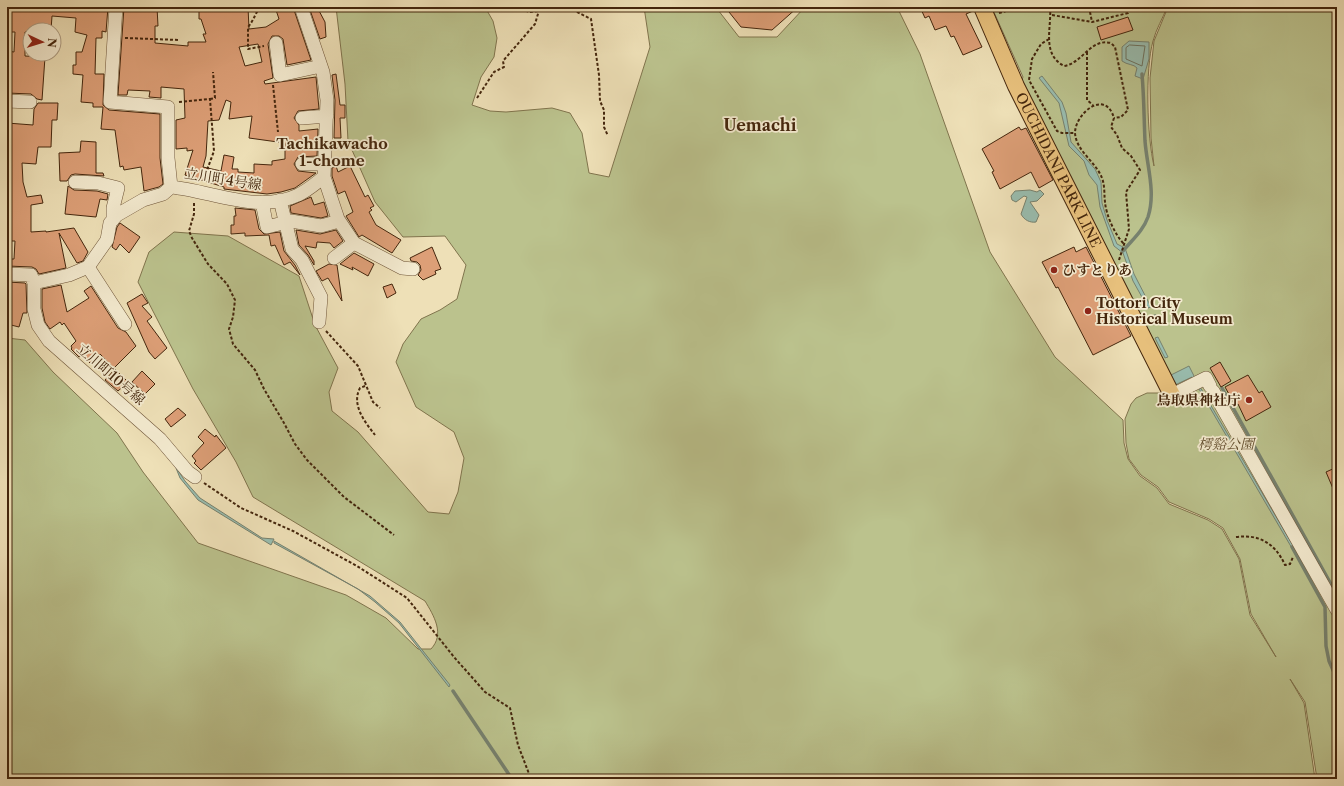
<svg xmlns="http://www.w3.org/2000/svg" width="1344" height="786" font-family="'Libre Caslon Text','Noto Serif JP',serif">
<rect width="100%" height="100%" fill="#eee0b7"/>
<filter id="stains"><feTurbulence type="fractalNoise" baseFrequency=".005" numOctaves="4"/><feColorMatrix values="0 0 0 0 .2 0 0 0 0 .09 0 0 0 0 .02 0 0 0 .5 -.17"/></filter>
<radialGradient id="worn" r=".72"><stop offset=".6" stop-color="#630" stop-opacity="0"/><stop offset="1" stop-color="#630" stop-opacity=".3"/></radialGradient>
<!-- green -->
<path fill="#bbc28d" stroke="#80744d" d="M336,7H485L493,21L497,38L494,57L481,77L472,105L490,111L506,112L552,108L570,113L582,133L589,173L609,177L650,47L644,7H717L718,10L739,37H777L805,7H897L920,54L990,252L1055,357L1123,420L1124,443L1128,459L1140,476L1157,488L1169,504L1208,520L1222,529L1239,559L1250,615L1276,657L1251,614L1240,559L1223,528L1209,519L1169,502L1158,487L1141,475L1129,459L1126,443L1125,419L1131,404L1136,398L1147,393H1160L1165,397L1021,82L1023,77L993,10L995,7H1167C1163,18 1156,29 1153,41C1145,69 1147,137 1154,166L1151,138L1150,78L1154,41L1168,7H1337V779H1317L1305,702L1290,679L1304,703L1315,779H7V338L25,340L53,372L117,433L143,472L198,543L346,595L386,618L418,649H431C445,634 434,616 425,601L253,497L236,462L193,389L138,282L149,252L174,232L228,236L299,276L315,325L338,368L329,392L332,411L358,432L428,512L449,514L458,492L464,458L454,432L416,407L396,362L403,344L421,319L440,310L457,299L466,265L445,236L403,237L375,202L348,141L345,84Z"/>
<!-- water -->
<path fill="#99bdaf" stroke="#77816e" d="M1129,41L1149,42V59L1143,79L1135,76L1137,68C1134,64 1127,65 1122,61V47Z
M1042,76L1062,102L1066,113L1071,142L1095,169L1101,182L1102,203L1107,220L1117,244L1125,248L1134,274L1151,307L1148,308L1133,281L1123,253L1114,246L1100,207L1097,185L1089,175L1084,161L1069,146L1059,103L1039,78Z
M1030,190L1037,192L1040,190L1044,194L1037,201L1030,202L1039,215L1036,222C1030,223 1024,220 1021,214L1027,197L1024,196L1016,202L1012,200L1011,196L1015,191Z
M30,286L33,287C32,308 31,325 46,341L152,434L176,462L179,472L185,481L200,498L262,538L274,539L271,545L198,500L180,478L174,463L150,435L95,389L42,341L31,319Z
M1158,337L1168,357L1165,358L1155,338Z
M1189,366L1196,380L1295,549L1293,550L1192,377L1175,385L1171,375Z
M274,541L370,596L400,622L450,685L449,687L399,623L375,602L358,589L274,543Z"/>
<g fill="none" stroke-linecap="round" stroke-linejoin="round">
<!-- shore -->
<path stroke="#6e725e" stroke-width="1" d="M1130,45L1145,46L1142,66L1126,59V48Z"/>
<!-- stream -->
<path stroke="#77816e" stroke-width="3.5" d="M1123,251C1132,240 1143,231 1148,217C1156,192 1147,167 1145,141C1144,119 1144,97 1142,74
M1154,323L1155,316
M1222,388L1337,595
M1292,547L1325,607L1326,646L1329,661L1337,679
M453,691L512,779"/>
</g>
<!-- building -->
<path fill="#dd9f77" stroke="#44260d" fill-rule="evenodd" d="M7,7L78,9V7H108L106,32L102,31V38H96L95,74H104L103,105L109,110L160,114V158L163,184L159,187L144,191L141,167L124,170L123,166L120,167L115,130L101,129L103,107H93V103L81,102L83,75L73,74V65H76V52H82L87,35L75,32L76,18L52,16L51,30H30V32H25V56L45,57L42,100L37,99L31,94L7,93V51L14,52L15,32H7Z
M124,7H157L158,26H155V43L188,46V42H206L203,34H206L201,19H199V9L248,7L249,29L266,27L279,19L275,7H293L311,60L287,65L283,39L279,36H272L268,44L273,78L264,81L265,84L316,77L319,109L298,111L294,118L299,125V131L318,129L317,156L298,157L294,164L298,171L316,173L295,188L281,192L267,194L224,189V187L185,175L193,150L187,151V148L176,149V120L185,118L184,89L161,87V98L149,97L150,91L128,90L127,95H118ZM258,44L262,62L245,66L239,47ZM226,100L231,102L229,119L252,116L249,138L285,143V159L272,161V165L254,164V173L238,172V169H232L234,157L224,155L221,171L203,167L206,156L208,121L219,120Z
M309,7H317L325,22L326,37L320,39Z
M725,7H798L772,30L741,27Z
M920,7H973V11L966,14L982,47L963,55L954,36L951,37L946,26L935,30L929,16L925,18Z
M1128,17L1133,30L1101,40L1097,27Z
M336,74L340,105H345V118H340L341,138H334L335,100L332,75Z
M38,103H58L57,120H52L51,147H38L36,164L22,163L23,182L27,197L41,195L43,203L31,205V232L46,231V232L74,228L88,252L83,261L77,263L59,233L66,268L39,274L36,269L32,267L7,266V259H14L15,241H7V123L33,125L34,109Z
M1019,127L1021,130L1026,128L1053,180L1039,188L1031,172L1000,189L992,172L994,171L982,149Z
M81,141L96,142V173H103L104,176L75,174L71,175L67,181H60L59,153L80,152Z
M336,166L338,172L350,166L365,197L368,195L374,206L370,208L372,210L369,212L376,225L401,240L392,253L362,235L359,237L346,216L353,212L345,191L338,194L332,176V168Z
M68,186L74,190L97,191L108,194L107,200L100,199L96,217L65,214Z
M311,197L314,205L324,202L328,216L321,218L291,213L290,206Z
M235,208L255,210L259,229L264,234L280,232L284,251L295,265L300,275L290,262L284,265L275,245L271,246L269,235L245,236V233L231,234V225H234V216H236Z
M120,223L140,237L129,253L120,244L116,250L112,247L117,227Z
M296,230L320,234L336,230L343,241L334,248L330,243L317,242L316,248L305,246L314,261V265L308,255L299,245Z
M432,247L441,269L435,271L436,274L423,280L418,275L421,270L420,265L417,262L411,261L410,258Z
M1074,247L1076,252L1086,247L1131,336L1093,355L1058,287L1056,288L1042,262Z
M354,253L374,264L368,276L352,267L353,270L340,264Z
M329,264L337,265L342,301L328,278L322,281L316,271Z
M7,282L25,283L26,284L27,313H23L19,327L7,324Z
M392,284L396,293L387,298L383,287Z
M61,285L67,312L89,298L84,291L91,286L118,328L126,332L136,346L114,368L100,354L90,363L82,355L79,357L71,349L72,348L71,346L76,341L64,323L62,325L60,322L50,329L45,322L42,308V289Z
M142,294L148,303L142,306L152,317L147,321L167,348L155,359L149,352L127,303Z
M1220,362L1231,381L1221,387L1210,368Z
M115,369L128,382L118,391L105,380Z
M142,371L155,384L145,394L132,382Z
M1248,375L1259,393L1262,391L1271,407L1246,421L1238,404L1235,405L1225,387Z
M178,408L186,415L171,427L165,419Z
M205,429L215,437L216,435L226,448L201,470L194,463L196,461L192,456L204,443L198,437Z
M1337,467V498L1326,472Z"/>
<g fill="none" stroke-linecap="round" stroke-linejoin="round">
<!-- minor casing -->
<g stroke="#6e5438" stroke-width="14">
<path id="minor" d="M116,7L110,102L168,107V158L171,187
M276,43L280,75L321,66
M7,101L30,102
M302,118L327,116
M302,164H324
M324,177L338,219L354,243L402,268L413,269
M75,182L98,183L118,188L113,208V220
M280,200L292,249L302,260L321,297L319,322
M262,202L267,227L291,221L321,226L339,221
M334,258L354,243
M88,267L125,324
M7,274L31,275L34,283L69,275L88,267L107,240L110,223L117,215L143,200L163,194L171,187C212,191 258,214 298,195C307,191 316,183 324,177L327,100L323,72L301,7
M34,283V309L38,325L49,341L160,439L188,472L195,477
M1213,391L1337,610
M1172,395L1206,378L1210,386"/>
</g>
<!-- major casing -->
<g stroke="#44260d" stroke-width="18">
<g id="major">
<path id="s1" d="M982,7L1016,86L1172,395"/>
</g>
</g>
<!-- path -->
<path stroke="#44260d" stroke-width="2" stroke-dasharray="3 2" stroke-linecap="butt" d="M260,7C255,14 254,20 248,27V49L264,46
M516,7L529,12L539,11
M548,7L557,11H575L591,19L599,75L600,101L604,110V127L608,136
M1050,7C1052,27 1041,54 1064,66C1083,63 1090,38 1111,43L1115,47L1128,110L1121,117L1114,118
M1091,7L1090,12L1092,22
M999,13L1021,7
M1052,15L1092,22L1128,13L1131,7
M125,38L179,40
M1049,39L1041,44L1032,59L1029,80L1057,131L1062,133H1075
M1087,52V100L1093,105
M273,85L278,132
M477,98L494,72L504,67L503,61L535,24L540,7
M210,99L215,98L213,72
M179,102L210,99L214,151L203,181
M194,203V214L189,231L192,238L208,264L227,284L235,300L233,317L229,329L233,344L255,370L264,389L284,423L295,444L307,460L344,497L394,535
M1119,260L1129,229L1126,192L1140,170L1131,156L1122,148L1117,135L1111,127L1114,118C1105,88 1075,114 1075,133C1076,151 1096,162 1102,178C1105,186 1104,194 1105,202C1106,215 1115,235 1124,244
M326,331L358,366L373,402L380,408
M365,386L360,388C351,405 365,422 375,435
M204,483L241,508L293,531L357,566L407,598L454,657L485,692L510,708L518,745L531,779
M1236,537C1259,534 1275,543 1285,565L1290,564L1293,557
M1337,621V656"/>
<!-- minor -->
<use href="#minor" stroke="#f4ebd0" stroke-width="13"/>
<!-- major -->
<use href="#major" stroke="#e7c07c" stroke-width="16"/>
</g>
<!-- markers -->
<g fill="#8f2418" stroke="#f4ebd0" stroke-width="1.5">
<circle cx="1054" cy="270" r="4"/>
<circle cx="1088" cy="311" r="4"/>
<circle cx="1249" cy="400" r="4"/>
</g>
<g text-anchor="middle" stroke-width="3.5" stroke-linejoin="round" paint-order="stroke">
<!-- street labels -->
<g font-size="14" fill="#44260d" stroke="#f4ebd0">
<text dy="5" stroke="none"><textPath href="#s1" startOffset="180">OUCHIDANI PARK LINE</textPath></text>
<text transform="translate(223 179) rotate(9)" y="5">立川町4号線</text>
<text transform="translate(111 374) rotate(41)" y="5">立川町10号線</text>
</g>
<!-- poi labels -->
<g font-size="14" font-weight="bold" fill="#44260d" stroke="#f4ebd0" text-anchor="start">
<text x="1062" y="275">ひすとりあ</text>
<text x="1096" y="308">Tottori City<tspan x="1096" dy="16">Historical Museum</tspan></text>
<text x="1241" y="405" text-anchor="end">鳥取県神社庁</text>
</g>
<!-- park labels -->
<g font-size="14" font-style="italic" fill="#624d2d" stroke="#f4ebd0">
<text x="1226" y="449">樗谿公園</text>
</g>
<!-- neighbourhood labels -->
<g font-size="15" font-weight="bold" fill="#44260d" stroke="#f4ebd0">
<text x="332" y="149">Tachikawacho<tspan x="332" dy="17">1-chome</tspan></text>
</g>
<!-- quarter labels -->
<g font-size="16" font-weight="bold" fill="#44260d" stroke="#f4ebd0">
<text x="760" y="131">Uemachi</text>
</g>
</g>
<!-- margin -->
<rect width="1344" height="786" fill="none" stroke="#eee0b7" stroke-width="24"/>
<rect x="8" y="8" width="1328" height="770" fill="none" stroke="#44260d" stroke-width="2"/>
<rect x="12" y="12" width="1320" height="762" fill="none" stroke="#44260d"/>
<!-- north arrow -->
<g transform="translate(42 42) rotate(94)"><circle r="19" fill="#f4ebd0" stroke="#ae9c82"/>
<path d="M0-3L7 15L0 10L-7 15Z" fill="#8f2418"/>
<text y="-6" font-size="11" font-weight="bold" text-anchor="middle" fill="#44260d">N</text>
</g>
<rect width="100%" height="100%" filter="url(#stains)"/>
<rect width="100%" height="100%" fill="url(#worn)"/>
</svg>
